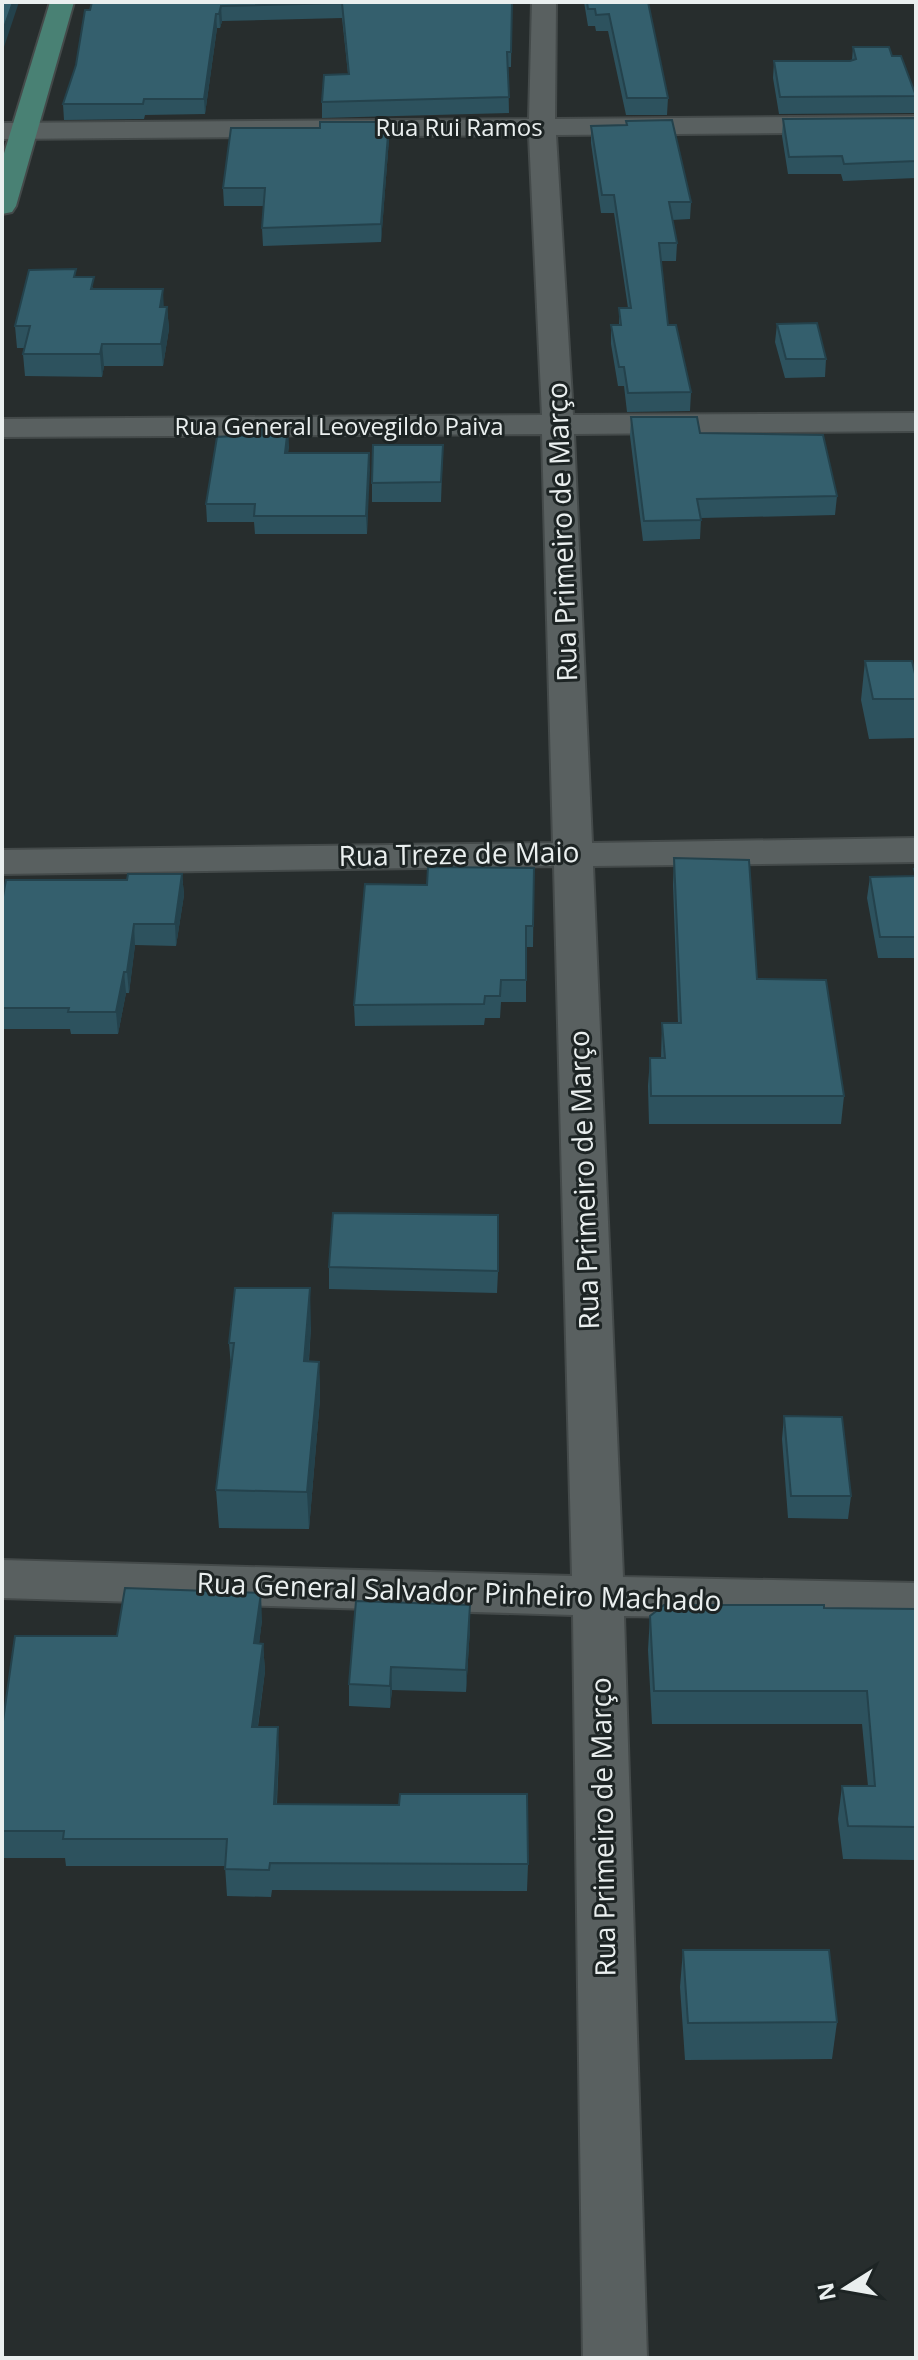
<svg xmlns="http://www.w3.org/2000/svg" width="918" height="2360" font-family="'Open Sans',sans-serif">
<rect width="100%" height="100%" fill="#272d2d"/>
<g fill="none" stroke-linecap="round" stroke-linejoin="round">
<!-- minor casing -->
<g stroke="#444a4a" stroke-width="4">
<path id="minor" d="M532,2H556L555,119L916,116V132L556,135L573,415L916,413V431L574,434L592,843L916,838V862L593,866L623,1577L916,1583V1621L624,1616L647,2358H583L573,1615L2,1598V1560L572,1576L554,866L2,874V850L553,843L542,434L2,437V419L542,415L529,135L2,139V123L529,119Z"/>
</g>
<!-- major casing -->
<g stroke="#444a4a" stroke-width="4">
<path id="major" d="M50,2H74L16,206L12,212L2,214V160Z"/>
</g>
<!-- minor -->
<use href="#minor" fill="#596060" fill-rule="evenodd"/>
<!-- major -->
<use href="#major" fill="#498174" fill-rule="evenodd"/>
</g>
<!-- wall -->
<path fill="#2d525e" d="M92,2H512L511,67H508L509,113L322,118V102L348,74L342,18L222,21L220,28H217L205,114L145,115L144,119L64,120L63,104L76,65Z
M584,2H648L668,98L667,115H626L608,31H596L595,26H588Z
M853,47L892,56L916,96L914,113L779,114L773,78L774,61L852,60Z
M916,118V178L843,181L841,174H788L782,136L783,119Z
M626,121L691,202L690,219L672,220L677,243L676,261H661L668,325L691,392L690,411L627,412L624,386H618L611,344V325H619V308H628L614,213H601L591,143V126L626,125Z
M389,122V139L381,242L263,246L262,228L264,206H224L223,188Z
M76,277L95,289L167,307L169,329L163,366H104L102,377L25,376L23,354L25,348H17L15,326Z
M777,324L826,359L825,377L785,378L775,342Z
M631,417L700,433L837,496L835,515L701,518L700,539L643,541L630,436Z
M289,445L288,453H369L367,534H255L254,522H207L206,504Z
M443,445L441,502H372V483Z
M865,661L916,678V738L869,739L861,700Z
M674,858L757,979L844,1096L841,1124H649L648,1086L650,1058H661L662,1023H678L673,885Z
M534,868L533,947H526V1002H501L500,1018H485L484,1025L355,1026L354,1005L427,885Z
M914,869H916V958H878L867,898L870,877L914,876Z
M182,874L184,895L176,946L135,945L129,993H126L118,1034H71L70,1029H2V902L127,880Z
M329,1267L498,1271L497,1293L329,1289Z
M311,1326L309,1361L319,1362L320,1399L309,1529L219,1528L216,1490L231,1367L229,1343Z
M784,1416L851,1496L848,1519L788,1518L782,1439Z
M824,1608L916,1609V1860L843,1859L838,1819L842,1786H868L862,1724H652L648,1650L650,1616Z
M262,1620L259,1643L263,1644L265,1671L258,1727L279,1754L277,1804L528,1864L527,1891L272,1890L271,1897L227,1896L225,1866H66L65,1858H2V1728L117,1636Z
M470,1628L466,1692L392,1690L390,1708L349,1706V1684Z
M683,1950L837,2022L832,2059L685,2060L680,1987Z"/>
<!-- shaded-wall -->
<path fill="#24424c" d="M13,2H19L2,53V33Z
M221,6L222,21L220,28L219,14Z
M216,14L217,28L205,114L204,99Z
M389,122V139L381,242V224Z
M163,289L164,311L160,307Z
M167,307L169,329L163,366L161,344Z
M102,344L104,366L102,377L100,354Z
M288,427L289,445L286,471L285,453Z
M369,453L370,470L367,534L366,516Z
M182,874L184,895L176,946L175,924Z
M134,924L135,945L129,993L127,972Z
M124,972L126,993L118,1034L116,1012Z
M310,1288L311,1326L306,1399L304,1361Z
M319,1362L320,1399L309,1529L307,1492Z
M261,1593L262,1620L256,1670L254,1643Z
M470,1605V1628L466,1692V1670Z
M263,1644L265,1671L254,1754L252,1727Z
M391,1667L392,1690L390,1708V1686Z
M278,1727L279,1754L275,1831L274,1804Z"/>
<!-- building -->
<path fill="#345f6d" stroke="#24424c" stroke-width="2" d="M2,2H13L2,33Z
M92,2H512L511,52H507L509,97L322,102L324,75L349,74L342,3L221,6L219,14H216L204,99H144L143,104H63L76,65L85,10H90Z
M587,2H648L668,98H627L609,14L596,15L595,9H588Z
M853,47H889L892,56H901L916,96L780,97L774,61H850L856,59Z
M916,118V161L844,164L842,156L789,157L783,119Z
M672,120L691,202H669L677,243H659L668,325H676L691,392L628,393L624,367H619L611,325H621L619,308H631L614,195H602L591,126L627,125L626,121Z
M320,122H389L381,224L262,228L265,188H223L231,128H320Z
M76,269L74,277H94L91,289H163L160,307H167L161,344H102L100,354H23L30,326H15L29,270Z
M817,323L826,359H786L777,324Z
M631,417H697L700,433L823,435L837,496L697,499L701,520L644,521Z
M253,427H288L285,453H369L366,516H254L255,504H206L217,437L252,435Z
M373,445H443L441,482L372,483Z
M865,661H912L916,678V699H873Z
M674,858L749,860L757,979L826,980L844,1096H651L650,1058H665L662,1023H681Z
M428,867L534,868L533,926H526V980H501L500,996H485L484,1004L354,1005L365,884L427,885Z
M914,869H916V937H880L870,877L916,876Z
M128,874H182L175,924H134L127,972H124L116,1012H68L69,1008H2V902L6,880H127Z
M333,1213L498,1215V1271L329,1267Z
M235,1288H310L304,1361L319,1362L307,1492L216,1490L234,1343H229Z
M784,1416L842,1417L851,1496H791Z
M125,1588L261,1593L254,1643L263,1644L252,1727H278L274,1804L399,1805L400,1794H527L528,1864L270,1863L269,1870L225,1869L227,1839H63L64,1831H2V1728L15,1636H117Z
M356,1601L470,1605L466,1670L391,1667L390,1686L349,1684Z
M664,1605H824V1608L916,1609V1827L848,1826L842,1786H875L867,1691H654L650,1616Z
M683,1950H829L837,2022L688,2023Z"/>
<g text-anchor="middle" stroke-width="6" stroke-linejoin="round" paint-order="stroke">
<!-- far-street labels -->
<g font-size="24" fill="#eaefef" stroke="#1d2424">
<text x="459" y="136">Rua Rui Ramos</text>
<text x="339" y="435">Rua General Leovegildo Paiva</text>
</g>
<!-- street labels -->
<g font-size="28" fill="#eaefef" stroke="#1d2424">
<text transform="translate(562 532) rotate(-92)" y="10">Rua Primeiro de Março</text>
<text transform="translate(459 854) rotate(-1)" y="10">Rua Treze de Maio</text>
<text transform="translate(584 1180) rotate(-92)" y="10">Rua Primeiro de Março</text>
<text transform="translate(459 1592) rotate(2)" y="10">Rua General Salvador Pinheiro Machado</text>
<text transform="translate(603 1827) rotate(-91)" y="10">Rua Primeiro de Março</text>
</g>
</g>
<!-- border -->
<rect width="918" height="2360" fill="none" stroke="#eaefef" stroke-width="8"/>
<!-- north arrow -->
<g transform="translate(846 2288) rotate(259)" stroke="#1d2424" stroke-width="6" paint-order="stroke">
<path d="M0-6L14 30L0 20L-14 30Z" fill="#eaefef"/>
<text y="-12" font-size="22" font-weight="bold" text-anchor="middle" fill="#eaefef">N</text>
</g>
</svg>
